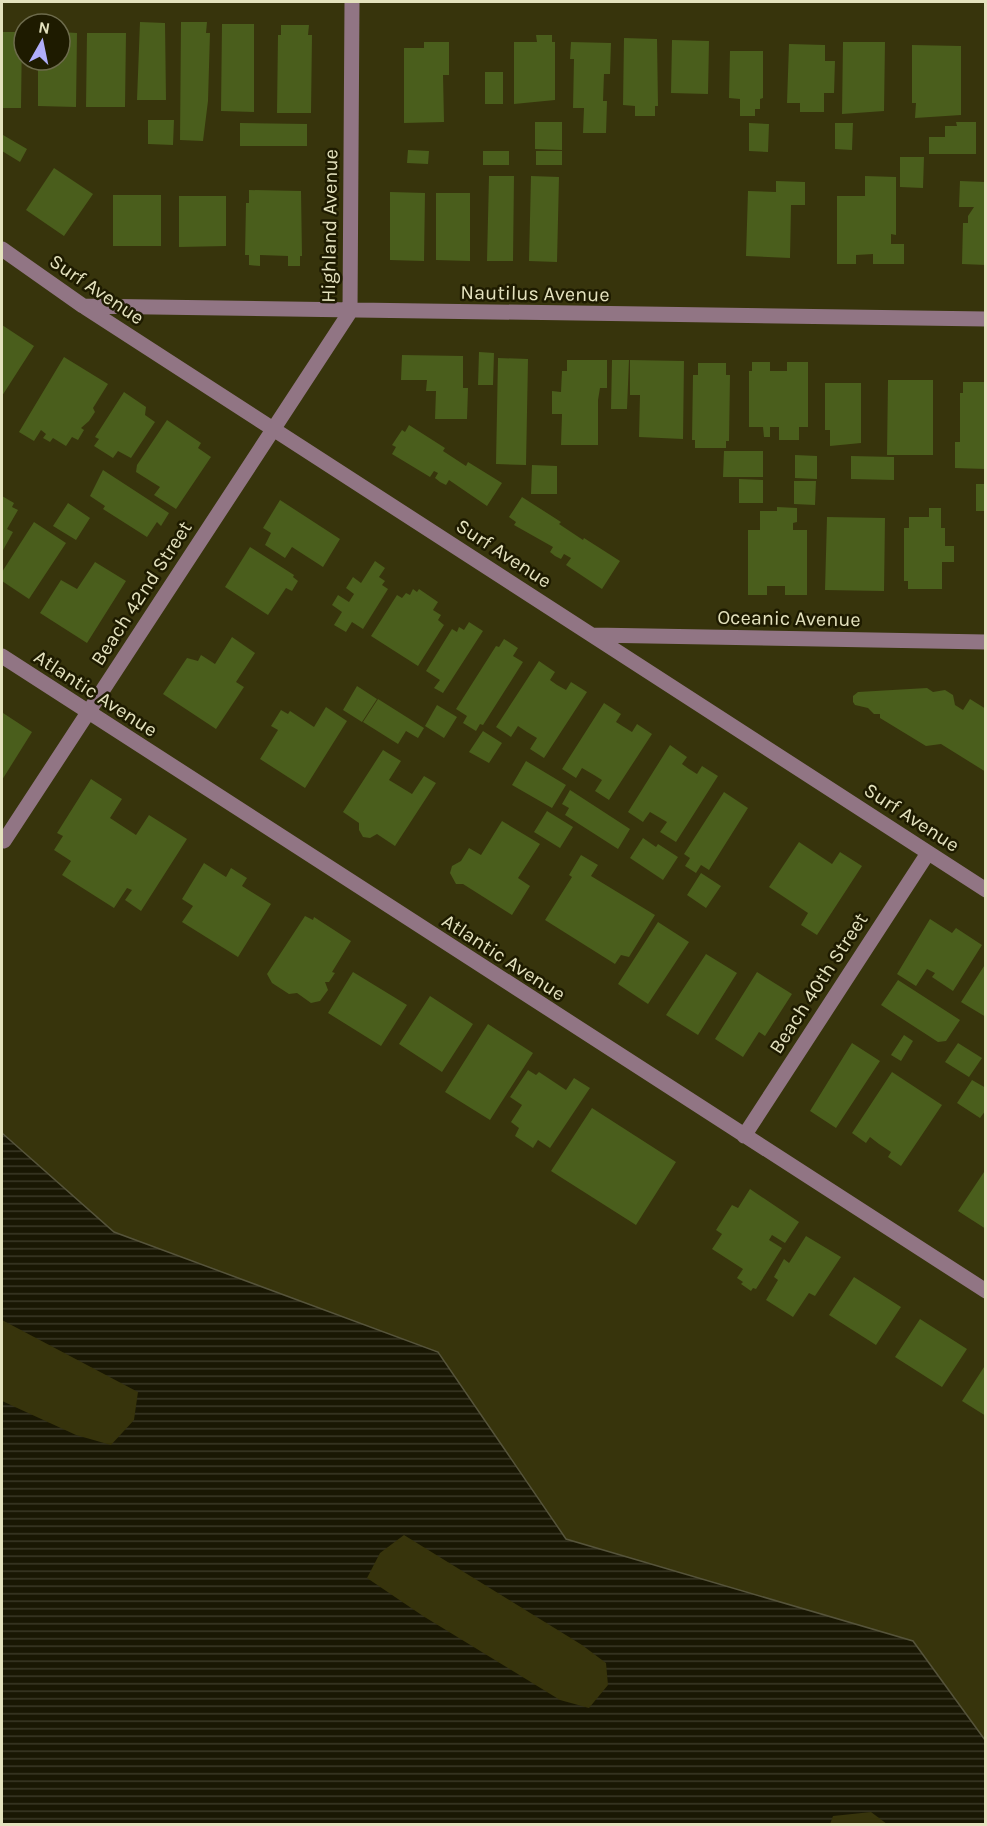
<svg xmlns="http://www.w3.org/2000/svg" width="987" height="1826" font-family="Karla,sans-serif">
<defs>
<pattern id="water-rules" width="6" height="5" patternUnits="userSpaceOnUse" patternTransform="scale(1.5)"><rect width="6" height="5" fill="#191703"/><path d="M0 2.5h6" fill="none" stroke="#3a3826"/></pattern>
</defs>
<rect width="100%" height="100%" fill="#37340c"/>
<!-- water -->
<path fill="url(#water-rules)" stroke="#56543b" stroke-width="1.5" d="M2,1133L114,1232L438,1352L566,1539L913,1641L985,1740V1824H2Z"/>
<!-- pier -->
<path fill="#37340c" d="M2,1320L138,1392L134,1420L111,1445L76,1435L2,1401Z
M404,1535L582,1645L606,1663L608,1685L589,1708L560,1700L423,1616L367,1578L380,1553Z
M871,1812L887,1824H830L833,1816Z"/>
<!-- building -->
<path fill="#4a5e1c" d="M140,22L165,23L166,100H137Z
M181,22H207L206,33H210L208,101L203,141L180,140Z
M222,24H254V112L221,111Z
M281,25H309L308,35H312L311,113H277L278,35H281Z
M2,32H22L21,108H2Z
M60,32L77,33L76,107L38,106V60H60Z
M87,33H126L125,107H86Z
M536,35H552V42H555V100L514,104V42H537Z
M624,38L657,39L658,106H655V116H635V106L623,105Z
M672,40L709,41L708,94L671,93Z
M424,42H449V75H443L444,122L404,123V48H424Z
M571,42L611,43L610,74H604L603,101H607L606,133H583L584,108H573L574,59H570Z
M843,42H885L884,111L842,114Z
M789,44L825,45V61H835L834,93H824V112H800V103H787Z
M912,45L961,46V115L915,118L916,103H912Z
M730,51H763V98L760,99V109H755V116H740V99L729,98Z
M485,72H503V104H485Z
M148,120H174L173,145L148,144Z
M535,122H562V150L535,149Z
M956,122H976V154H929V137H945V126H957Z
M240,123L307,124V146H240Z
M749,123L769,124L768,152L749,151Z
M835,123H853L852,150L835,149Z
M3,135L27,149L20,162L2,151Z
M408,150L429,151L428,164L407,163Z
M483,151H509V165H483Z
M536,151H562V165H536Z
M900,157H924L923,188L900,187Z
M54,168L93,194L64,236L26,210Z
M489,176H514L513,261H487Z
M531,176L559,177L557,262L529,261Z
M865,176L896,177V235L891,234V244H904V264H873V254L856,255V264H837V196H865Z
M776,181L805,182V205H791L790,258L746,256L748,191L776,192Z
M960,181L986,182V265L962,264L963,223H968V216L974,207H959Z
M249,190L301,191L302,256H300V266H288V256L260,255V266L249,265V255H245L246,203H249Z
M390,192L425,193L424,261L390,260Z
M436,193H470V261L436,260Z
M113,195H161V246H113Z
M179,196H226V246L179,247Z
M2,325L34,346L2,396Z
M479,352L494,353L493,385H478Z
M402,355L463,356V388H468L467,419H435L436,391H426L427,380H401Z
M64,357L108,384L93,408L95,412L89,421L81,428L84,430L78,440L72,437L66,446L53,438L50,442L43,438L46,434L41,430L34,441L19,432Z
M498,358L528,359L526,465L496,464Z
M567,360H607V388H600L598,400V445H561L562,414H552V391L561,392L562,371H567Z
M612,360H629L627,409H611Z
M630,360L684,361L683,439L639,437L640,395H630Z
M752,362H770V371H787V362H808V427H799V440H779V427H770V437H764L763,427H749V371H752Z
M698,363H726V375H730L729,441H726V448H695V440H692L693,375H698Z
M888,380H933V455H887Z
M963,382H986V469L955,468V442H960V393H963Z
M825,383H861V443L830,446V430H825Z
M124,392L146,407L145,415L155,422L131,458L118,451L113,458L94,446L99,439L95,437Z
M167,420L201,443L198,448L211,457L176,509L154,495L160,487L136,472L137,465Z
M409,425L445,448L443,451L466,466L468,462L502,483L487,506L449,480L446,485L440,482L435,478L438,473L434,471L430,477L392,454L396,447L392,445L402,430L405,432Z
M724,451H763V477H723Z
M795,455L817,456V479L795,478Z
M851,456L894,457V480L851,479Z
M532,465L557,466V494H531Z
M103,470L169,513L161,526L157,522L147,537L103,509L105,506L90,496Z
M739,479L763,480V503H739Z
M794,481H816L815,505L794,504Z
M976,484H986V511H976Z
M2,496L14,503L12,507L18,510L7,529L13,532L2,552Z
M522,497L561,522L559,524L583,540L584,538L620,561L602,589L566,565L571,558L564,554L561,559L555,556L550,552L553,547L514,525L516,522L509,517Z
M280,500L340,539L323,567L292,547L285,558L265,545L271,533L263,528Z
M68,503L90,518L76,540L53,526Z
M777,507L797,508V522L793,523V530H807V595H785V586H767V595H748V530H760V511H777Z
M929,508H941V528H945V546H954V562H942V589H908V581H904V528H909V517H929Z
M827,517L885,518L884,591L825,590Z
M34,522L66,543L29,599L2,581V572Z
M250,547L294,575L293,577L298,581L292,591L286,588L268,615L225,587Z
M375,561L385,568L379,577L385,581L382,585L388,589L363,629L352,622L346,632L334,625L342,612L332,605L338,595L349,602L354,594L346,588L353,577L361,583Z
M95,562L126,581L87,643L40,613L61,580L77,589Z
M413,589L417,592L419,589L438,602L433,610L441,615L438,620L444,625L418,666L371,636L397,595L402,598L406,593L410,595Z
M469,622L483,631L443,693L434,688L440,680L426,671L452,629L457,632L459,627L464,630Z
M232,637L255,653L236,682L244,687L216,729L163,694L187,658L198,661L201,655L215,664Z
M504,639L518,648L513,656L523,662L483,725L480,724L476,731L463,723L467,716L456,709L496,646L499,647Z
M539,661L555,672L550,680L557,685L566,690L571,682L587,692L544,758L530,749L537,738L527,732L518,726L511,737L496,727Z
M357,686L377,699L362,722L343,710Z
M927,688L933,692L945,690L953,695L955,705L963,710L970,699L986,709V772L941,744L926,746L880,718V714H874L868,708L855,705L853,702V696L858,692Z
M378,699L424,728L418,738L406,731L398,744L363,722Z
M604,703L621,714L616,722L632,732L637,724L652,734L609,800L595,791L602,780L594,775L582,768L576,778L562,769Z
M437,705L457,717L444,738L425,726Z
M326,707L347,721L305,788L260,759L278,730L271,726L281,710L288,714L290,711L314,727Z
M2,709L3,713L32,732L2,780Z
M483,731L502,743L489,763L469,752Z
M670,745L687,757L682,764L689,769L697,774L702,766L718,776L676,842L660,832L667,822L650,812L643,822L628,812Z
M383,750L401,761L389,780L412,794L424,776L436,783L395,846L377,834L370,838L363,837L359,830V823L343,812Z
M526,761L566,785L552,808L512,785Z
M91,779L122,799L110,818L136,835L149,815L187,839L141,911L125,900L132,890L127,888L114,908L62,875L71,861L54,850L63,836L57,833Z
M570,790L630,829L618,849L565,815L569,808L562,804Z
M724,792L748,808L709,870L701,865L696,873L685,866L690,858L684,854Z
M547,811L573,827L560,848L534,832Z
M502,821L540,844L518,878L530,886L512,915L463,884H456L450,873L452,866L461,861L469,848L481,855Z
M643,838L656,847L658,844L678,857L663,880L630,858Z
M799,842L832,864L840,852L862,866L817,935L801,925L808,913L769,887Z
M581,855L598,865L591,876L655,915L629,957L621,955L615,964L545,920L572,877L569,875Z
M204,863L226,877L231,868L247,878L242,886L271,904L238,957L182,922L193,906L182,899Z
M701,873L721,886L706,908L687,895Z
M305,916L313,920L314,917L351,941L332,972L335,973L329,982H325L328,990L320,1001L311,1003L297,993L289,994L272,983L267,974Z
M930,919L952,933L956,928L982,945L953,991L932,977L935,973L927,969L916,986L897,974Z
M658,922L689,942L648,1004L618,984Z
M706,954L737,973L698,1035L666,1015Z
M986,963V1017L961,1002Z
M353,972L407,1005L381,1046L328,1013Z
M757,972L792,994L765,1036L759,1032L743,1057L715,1039Z
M898,980L960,1020L946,1041L938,1042L881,1005Z
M430,996L473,1024L442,1072L399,1044Z
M488,1024L533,1053L490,1120L445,1092Z
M904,1035L913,1041L901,1061L891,1055Z
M852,1043L880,1061L836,1128L810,1111Z
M958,1043L982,1058L969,1077L945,1062Z
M528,1070L536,1075L539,1072L566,1090L574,1078L590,1088L550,1148L538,1140L533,1148L515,1136L519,1128L511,1122L522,1105L510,1097Z
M892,1072L942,1105L901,1166L888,1157L891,1152L879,1144L870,1137L866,1143L852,1133Z
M972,1080L986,1088V1110L980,1118L957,1103Z
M592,1108L676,1162L636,1225L551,1171Z
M986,1169V1229L958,1211Z
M750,1189L799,1222L785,1243L772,1235L769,1240L782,1248L756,1289L753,1288L751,1291L741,1284L743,1282L737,1278L743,1269L712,1249L722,1234L716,1230L732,1205L738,1208Z
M806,1236L841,1257L815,1296L809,1293L793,1317L766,1300L778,1280L774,1277L784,1259L789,1263Z
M854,1277L901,1307L876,1345L829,1315Z
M920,1319L967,1349L942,1387L895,1357Z
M986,1364V1416L962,1401Z"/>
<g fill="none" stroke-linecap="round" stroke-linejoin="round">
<!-- minor -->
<path stroke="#917584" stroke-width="15" d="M2,249L83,306L986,890
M83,306L986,319
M593,635L986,642
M2,656L986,1291
M4,841L350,312L352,2
M744,1136L928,853"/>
</g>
<g text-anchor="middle" stroke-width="5" stroke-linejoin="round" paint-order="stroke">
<!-- street labels -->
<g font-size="20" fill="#e4e2be" stroke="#1e1b00">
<text transform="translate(329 226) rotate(-89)" y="7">Highland Avenue</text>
<text transform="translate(97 289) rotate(34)" y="7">Surf Avenue</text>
<text transform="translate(535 293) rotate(1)" y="7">Nautilus Avenue</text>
<text transform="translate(504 553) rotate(33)" y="7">Surf Avenue</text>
<text transform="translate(141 593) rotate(-57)" y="7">Beach 42nd Street</text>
<text transform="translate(789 618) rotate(1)" y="7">Oceanic Avenue</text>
<text transform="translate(96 693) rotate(33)" y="7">Atlantic Avenue</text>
<text transform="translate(912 817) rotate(33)" y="7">Surf Avenue</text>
<text transform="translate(504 957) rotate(33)" y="7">Atlantic Avenue</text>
<text transform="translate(818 983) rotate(-57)" y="7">Beach 40th Street</text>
</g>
</g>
<!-- border -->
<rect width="987" height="1826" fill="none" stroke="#e4e2be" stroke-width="6"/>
<!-- north arrow -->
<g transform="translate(42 42) rotate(9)"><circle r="28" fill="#1e1b00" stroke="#6d6b4c" stroke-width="1.5"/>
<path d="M0-4.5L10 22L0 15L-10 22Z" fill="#b0aefa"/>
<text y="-9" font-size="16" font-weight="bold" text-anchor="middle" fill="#e4e2be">N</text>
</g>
</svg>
